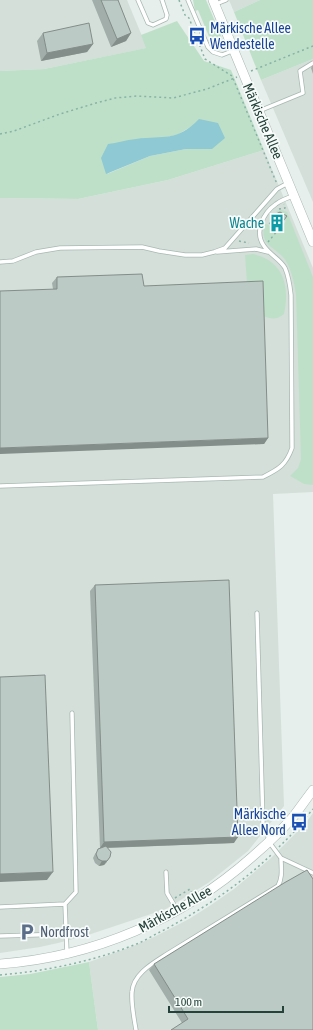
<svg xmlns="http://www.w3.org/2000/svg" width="313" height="1030" font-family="'Asap Condensed',sans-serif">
<rect width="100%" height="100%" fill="#e6efeb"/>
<!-- built -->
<path fill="#d4dfda" d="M0,0H127L147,48L44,69L0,71Z
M229,0H260L234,12Z
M313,59V202L261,80Z
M264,150L313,268V492L273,494L284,806L248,851L208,883L166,909L88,935L58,943L40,947L0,953V198L78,199L168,180Z
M313,813V1030H98L89,962L131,947L154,937L189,919L211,905L234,889L270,859L305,824Z"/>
<!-- green -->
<path fill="#bfe0c8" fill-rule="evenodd" d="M193,0H206L224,43L221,49C215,51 211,45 208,40L210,39L198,10L195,11Z
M260,0H313V59L261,80L234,12Z
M177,21L204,61L231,70L264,150L168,180L78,199L0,198V71L44,69L146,48L141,35ZM192,126L212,149H186L150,156L107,174L162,138L177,135Z
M282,210L287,212L313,277V485L304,484L290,476L298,468L301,459L296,295C294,282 292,272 286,261C276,246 258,247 265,223L279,231L286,221L276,211Z
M253,254C284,261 290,286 284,314C277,320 271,319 263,316L247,283L245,255Z
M89,962L98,1030H0V977L30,974Z"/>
<!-- water -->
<path fill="#8ec9d4" d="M199,119L218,123L225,138L212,149H186L150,156L106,174L101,158L108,144C117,143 126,140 136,139C164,135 177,142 199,119Z"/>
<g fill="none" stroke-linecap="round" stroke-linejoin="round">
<!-- service casing -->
<g stroke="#a8b8b2" stroke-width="5">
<path id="service" d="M138,0L148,23L153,25L166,19L167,15L162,0
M188,0L208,47L213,52L222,55L232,51
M216,4L226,0
M259,111L303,93L300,71L313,63
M217,252L256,249L268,252
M0,262L13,261L36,252L60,248L142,247L159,251L185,255H202L214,252L225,248L277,189L288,183
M0,486L263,477C279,469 286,465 292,448L291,295C290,286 289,277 285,268C280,259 270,255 264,246C254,232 263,213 276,204C281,200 287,198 293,196
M257,613L263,824L266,827L269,842L281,858L313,873
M166,872L167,893L177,910
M65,904L76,892L72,713
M0,907L65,904L67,953
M0,936L66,934
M136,1030C134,1018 131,1004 132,992C133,974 153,963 167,954L278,886C283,877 281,868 281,858"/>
</g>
<!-- tertiary casing -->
<g stroke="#a8b8b2" stroke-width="10">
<path id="tertiary" d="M213,0L313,242
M0,964C94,957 182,919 252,857C267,844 281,831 293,817C300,808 306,799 313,790"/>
</g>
<!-- path -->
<path stroke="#86b3a5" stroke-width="1.5" stroke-dasharray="2 3" stroke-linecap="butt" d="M179,0L185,15L189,18L205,59L232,76L277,184
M251,71L313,46
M0,134L14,131L60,114L96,103L115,98L137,96L173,98L207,89L237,77
M279,209L285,208L284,204
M239,241L249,243
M268,242L278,230L268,222
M279,847L293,833L313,809
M175,898L190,889L192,893
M0,975C47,971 95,961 139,943C148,939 157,933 166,929C204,908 241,884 272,854"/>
<!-- service -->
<use href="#service" stroke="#fff" stroke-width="3.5"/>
<!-- tertiary -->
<use href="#tertiary" stroke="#fff" stroke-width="9"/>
</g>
<!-- wall -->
<path fill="#a1aea9" d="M92,0H118L131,33L126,41L111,47Z
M43,33L93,44L87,52L41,61L37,41Z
M313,65V74L311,68Z
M276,214L287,216L278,228L272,222L273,218Z
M57,277L144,286L268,438L264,444L53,289L52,283Z
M95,585L234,843L107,848V862L104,865L99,866L95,863L93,858L95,854L100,848L90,591Z
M154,964L313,1030L182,1023L149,970Z"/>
<!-- shaded-wall -->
<path fill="#838d89" d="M131,33L126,41L111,47L117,39Z
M93,44L87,52L41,61L47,53Z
M268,438L264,444L0,454V448Z
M238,837L234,843L100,848L104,842Z
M110,857L104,865L99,866L102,861Z
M53,872L47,880L0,882V874Z"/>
<!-- building -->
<path fill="#bbcac4" stroke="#838d89" d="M101,0H118L131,33L117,39Z
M89,23L93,44L47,53L43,33Z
M280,212L287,216L281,224L275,218L276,214Z
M142,274L144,286L263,281L268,438L0,448V291L57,289V277Z
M229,580L238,837L104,842L95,585Z
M45,675L53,872L0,874V677Z
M106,846L111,852L110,857L107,861H102L98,859L96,854L98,849Z
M307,870L313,879V1030H171L188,1019L154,964L284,883Z"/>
<!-- icons -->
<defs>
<g id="bus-bare" transform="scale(1.38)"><path d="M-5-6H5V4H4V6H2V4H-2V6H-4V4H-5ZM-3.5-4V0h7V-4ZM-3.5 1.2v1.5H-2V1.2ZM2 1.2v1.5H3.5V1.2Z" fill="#1a4fb4" stroke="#f7fbf9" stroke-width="2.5" paint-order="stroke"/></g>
<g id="building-bare" transform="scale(1.38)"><path d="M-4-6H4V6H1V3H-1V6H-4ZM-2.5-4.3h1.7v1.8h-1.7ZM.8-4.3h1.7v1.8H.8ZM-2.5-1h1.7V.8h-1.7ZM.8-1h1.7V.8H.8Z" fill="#0f9aa8" stroke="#f7fbf9" stroke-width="2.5" paint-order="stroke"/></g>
<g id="parking-bare" transform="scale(1.38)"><path d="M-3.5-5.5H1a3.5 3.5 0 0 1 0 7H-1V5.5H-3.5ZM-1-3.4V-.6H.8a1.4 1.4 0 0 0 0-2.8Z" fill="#5c6f8a" stroke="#f7fbf9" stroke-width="2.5" paint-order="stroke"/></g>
</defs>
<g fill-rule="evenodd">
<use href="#bus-bare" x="197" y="36"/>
<use href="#building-bare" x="277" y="223"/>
<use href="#bus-bare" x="299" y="822"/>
<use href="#parking-bare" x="27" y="932"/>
</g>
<g text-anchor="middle" stroke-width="3.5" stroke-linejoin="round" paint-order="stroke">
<!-- transit labels -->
<g font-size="14" fill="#164399" stroke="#f7fbf9" text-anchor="start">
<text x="210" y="33">Märkische Allee<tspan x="210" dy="16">Wendestelle</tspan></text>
<text x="286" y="819" text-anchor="end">Märkische<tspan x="286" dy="16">Allee Nord</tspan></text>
</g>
<!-- street labels -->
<g font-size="14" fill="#24423a" stroke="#f7fbf9">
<text transform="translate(263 121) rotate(67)" y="5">Märkische Allee</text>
<text transform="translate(175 909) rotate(-29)" y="5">Märkische Allee</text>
</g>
<!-- culture labels -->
<g font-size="14" fill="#0d838f" stroke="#f7fbf9" text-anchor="end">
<text x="264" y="228">Wache</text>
</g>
<!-- service labels -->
<g font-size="14" fill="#4e5e75" stroke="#f7fbf9" text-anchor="start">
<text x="40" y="937">Nordfrost</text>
</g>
</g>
<!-- scale -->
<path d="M169 1006v6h114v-6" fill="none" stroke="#24423a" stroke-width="2"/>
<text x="175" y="1006" font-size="12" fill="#24423a" stroke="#f7fbf9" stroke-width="3" paint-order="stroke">100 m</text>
</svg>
